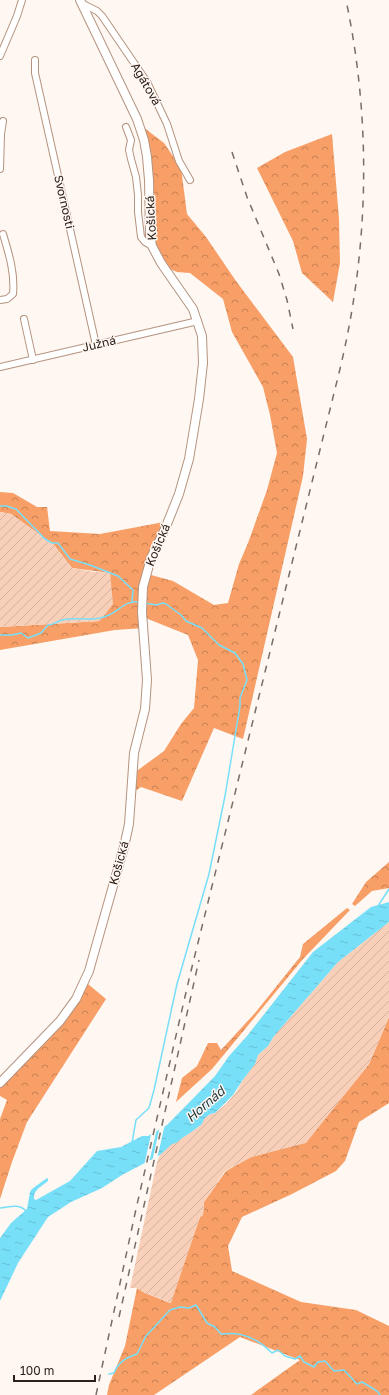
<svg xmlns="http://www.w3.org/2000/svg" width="389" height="1395" font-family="'Golos Text',sans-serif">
<defs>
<pattern id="forest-crowns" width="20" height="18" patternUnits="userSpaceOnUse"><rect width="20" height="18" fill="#f89f67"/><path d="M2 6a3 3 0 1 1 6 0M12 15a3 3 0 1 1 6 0" fill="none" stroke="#c98154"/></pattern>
<pattern id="garden-furrows" width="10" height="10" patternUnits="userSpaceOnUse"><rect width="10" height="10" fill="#f8d0b9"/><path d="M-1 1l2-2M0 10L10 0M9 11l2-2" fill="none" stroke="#d5b29e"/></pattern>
<pattern id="water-ripples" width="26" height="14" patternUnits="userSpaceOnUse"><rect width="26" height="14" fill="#78dff9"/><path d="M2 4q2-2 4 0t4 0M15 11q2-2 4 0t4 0" fill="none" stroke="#68bfd5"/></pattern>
</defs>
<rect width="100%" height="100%" fill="#fef7f2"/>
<!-- forest -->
<path fill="url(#forest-crowns)" d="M143,127L164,143L181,168L187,214L206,237L236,281L293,357L307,439L303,476L243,739L214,728L182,801L141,787L134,792V773L164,751L181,724L194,708L198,660L188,635L143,617L144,628L115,630L0,650V627L100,621L110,573L72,568L54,545L11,514L0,512V492L13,493L37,507H47L50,531L100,534L164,522L143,596L151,575L173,581L214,605L228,603L239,564L248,543L267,490L277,453L270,415L263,387L232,332L223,299L190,273L177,272L165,267L155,244Z
M332,134L339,219L340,263L333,302L302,273L293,241L257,168L285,152Z
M389,862V888L372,891L355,906L352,904L366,882Z
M347,908L350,910L303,959L212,1069L176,1102L182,1078L197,1066L208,1043H217L221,1050L255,1013L300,957L303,944Z
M88,984L106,999L27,1122L12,1162L0,1199V1119L7,1100L0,1096V1087L27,1057L76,994L79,985Z
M389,1017V1103L359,1122L345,1161L336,1171L292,1194L242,1217L228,1246L232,1271L301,1302L356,1310L389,1326V1395H251L300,1360L240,1337L154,1395H107L109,1385L125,1346L137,1288L145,1293L170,1303L200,1217L203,1215L204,1202L226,1171L251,1157L306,1142L369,1064Z"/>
<!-- garden -->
<path fill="url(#garden-furrows)" d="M0,512L11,514L54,545L72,568L94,572H110L113,604L100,621L0,627Z
M389,922V1017L369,1064L306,1143L251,1157L225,1171L204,1202L203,1215L200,1217L171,1303L145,1293L137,1288H130L157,1162L160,1155L172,1143H176L182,1138L190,1133L202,1124L203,1119L210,1114L215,1113L226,1104L237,1091L242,1081L250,1070L255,1064L258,1055L268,1046L274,1036L338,962Z"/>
<!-- water -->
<path fill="url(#water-ripples)" d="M389,902V922L338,962L274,1036L268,1046L258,1055L255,1064L242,1081L233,1095L215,1113L210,1114L204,1119L202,1124L190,1133L182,1138L176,1143L172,1144L160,1155L122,1175L102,1188L71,1202L48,1217L18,1263L0,1301V1238L11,1223L27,1209L30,1192L32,1189L47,1178L48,1179V1181C42,1186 33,1190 34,1199L36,1200L70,1181L97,1151L121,1147L142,1136H148L167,1125L215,1076L229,1056L247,1036L313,952L371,907Z"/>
<!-- pier -->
<path fill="#fef7f2" d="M165,1124L157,1159L152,1162L160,1126Z
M157,1128L149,1163L144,1166L152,1130Z"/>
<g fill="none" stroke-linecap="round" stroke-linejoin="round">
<!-- stream -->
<path stroke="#78dff9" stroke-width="1.5" d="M0,506H6L16,509L45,539L52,543H58L70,559L90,565L118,576L133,590L132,601
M0,635H12L21,633L28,638L41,633L48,625C54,625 57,621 62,620C78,616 93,623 109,615C120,610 126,600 139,602
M378,906L389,889
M132,1143L136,1120L149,1108L154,1090L177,984L209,874L225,796L240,706V698L247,680L243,664L235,653L219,645L202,628L186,621L181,615L166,604L163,603L156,605L145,603
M0,1208C9,1207 19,1203 26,1211
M109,1374L114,1373C118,1362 127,1357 137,1354L146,1336L170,1310L180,1307L189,1308L196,1305L207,1323L215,1327L221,1334C226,1334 232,1333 238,1334C250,1336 263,1344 272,1353L278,1350L285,1356L295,1359L300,1356L304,1362L314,1367L318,1362L325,1361L334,1371L344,1370L357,1384L362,1382L377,1391L380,1395"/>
<!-- minor casing -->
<g stroke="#b5937f" stroke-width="8">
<path id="minor" d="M81,3L97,11L102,16L147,82L167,124L179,161L190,180
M0,56L17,16L22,0
M35,60V73L96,345
M126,127L131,140L129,150L131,159L136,177L138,195V212L141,237L145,242L152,246
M0,169L1,134L3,121
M0,300L7,299L13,294C15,273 9,254 3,234
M24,319L33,360
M0,367L198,321"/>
</g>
<!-- tertiary casing -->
<g stroke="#b5937f" stroke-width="10">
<path id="tertiary" d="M0,1083L60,1021L76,999L89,971L124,847L129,824L134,753L145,709L147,680L142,612L143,587L151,558L165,529L179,494L189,459L199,399L203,363L202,336L193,309L161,263L152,246L150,235L149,180L147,157L144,140L137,119L80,0"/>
</g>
<!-- minor -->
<use href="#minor" stroke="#fff" stroke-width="6"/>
<!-- tertiary -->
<use href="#tertiary" stroke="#fff" stroke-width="8"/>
<!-- rail -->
<path stroke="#786d67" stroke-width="1.5" stroke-dasharray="7 7" stroke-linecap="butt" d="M232,152L247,197L279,274L287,300L293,329
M119,1317L199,960
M96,1395L136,1209L190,975L339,373C369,250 372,124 346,0"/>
</g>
<g text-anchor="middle" stroke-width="3" stroke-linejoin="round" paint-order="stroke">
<!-- street labels -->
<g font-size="12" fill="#2d2019" stroke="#fef7f2">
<text transform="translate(146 84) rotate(60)" y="4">Agátová</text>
<text transform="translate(64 202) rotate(77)" y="4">Svornosti</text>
<text transform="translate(151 218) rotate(-93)" y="4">Košická</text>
<text transform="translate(99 344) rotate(-13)" y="4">Južná</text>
<text transform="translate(158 545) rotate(-67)" y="4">Košická</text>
<text transform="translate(119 863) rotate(-75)" y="4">Košická</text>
</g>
<!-- water labels -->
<g font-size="13" font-style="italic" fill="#223a40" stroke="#fef7f2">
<text transform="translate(205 1104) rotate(-41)" y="5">Hornád</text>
</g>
</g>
<!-- scale -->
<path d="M14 1375v6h81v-6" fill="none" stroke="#2d2019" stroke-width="2"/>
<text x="20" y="1375" font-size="12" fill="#2d2019" stroke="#fef7f2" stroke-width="3" paint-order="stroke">100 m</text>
</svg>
